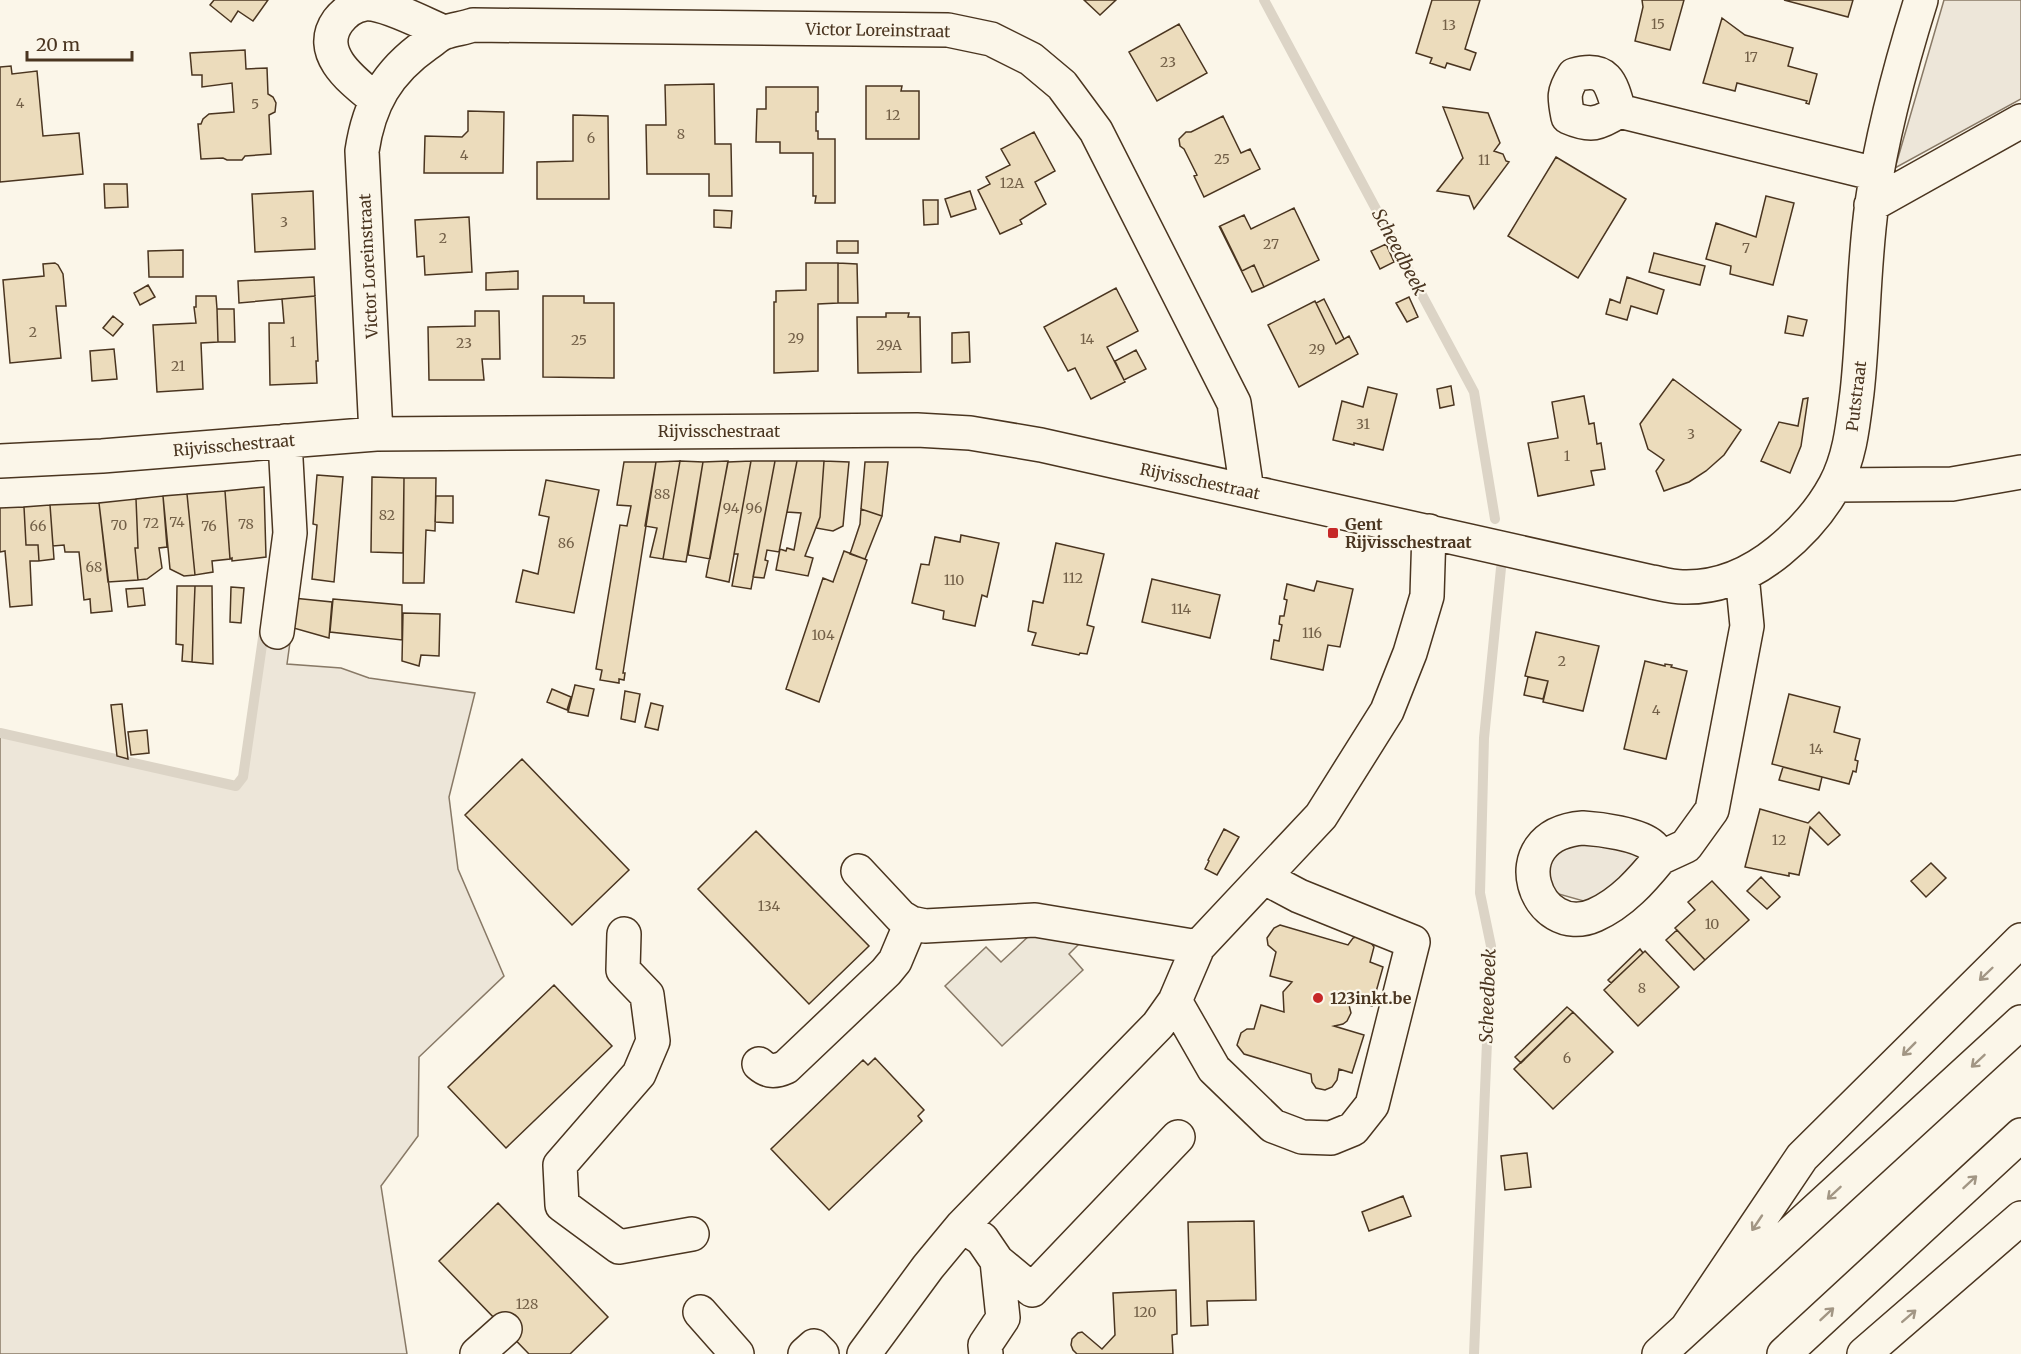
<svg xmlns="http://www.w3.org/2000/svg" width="2021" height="1354" font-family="Merriweather,serif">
<rect width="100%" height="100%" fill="#fbf6e9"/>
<!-- green -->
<path fill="#ede6d9" stroke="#887966" stroke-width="1.5" d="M1944,0H2021V99L1895,168Z
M264,631L291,635L287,664L341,668L369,678L475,693L449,797L458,869L504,976L419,1057L418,1136L381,1186L407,1354H0V733L236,786L243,776Z
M1599,838L1640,852L1636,869L1587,902L1548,891L1544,874L1558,842Z"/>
<!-- parking -->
<path fill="#ede7d9" stroke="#887966" stroke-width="1.5" d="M1045,921L1094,929L1069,954L1083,970L1002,1046L945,986L986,947L1001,962Z"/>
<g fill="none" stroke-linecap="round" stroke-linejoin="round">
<!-- stream -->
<path stroke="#dcd4c6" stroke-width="10" d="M1264,0L1474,392L1495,519
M0,733L236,786L243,777L264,631
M1474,1354L1491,946L1480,893L1484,738L1501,568"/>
</g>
<!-- building -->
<path fill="#ecdcbc" stroke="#4a3520" stroke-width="1.5" d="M214,0H268L253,21L238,11L231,22L210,5Z
M1084,0H1116L1100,15Z
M1432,0H1480L1465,49L1476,53L1470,70L1447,63L1445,68L1430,63L1432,58L1416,53Z
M1642,0H1684L1670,50L1635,41L1643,7Z
M1784,0H1853L1848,17Z
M1722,18L1745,35L1793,48L1788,66L1817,74L1809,104L1806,103L1807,101L1737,83L1735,91L1703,83Z
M1179,24L1207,73L1157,101L1129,52Z
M245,50L246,69L267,68L268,94L273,97L276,103L275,112L269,115L271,154L245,156L242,160H227L223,158L201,159L198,124H201L203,119L209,114L234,112L232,83L202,87V75H192L190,53Z
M11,66L12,74L37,71L43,136L79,133L83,174L0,182V67Z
M714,84L715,144H731L732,196H709V174H647L646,125H666L665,85Z
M866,86H902L901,91H919V139H866Z
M766,87H818V112H816V131H818V139H835V203H815L816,196H813V153H780V142H756L757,109H766Z
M1443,107L1488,113L1500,143L1494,151L1503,154L1506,161L1509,162L1474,209L1469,196L1437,191L1463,158Z
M468,111L504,112L503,173H424L425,136L462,137L468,131Z
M573,115L608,116L609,199H537V162L573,161Z
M1223,116L1241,153L1250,149L1260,169L1204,197L1194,176L1197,175L1184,149L1180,146L1179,139L1186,132H1191Z
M1034,132L1055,171L1035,182L1046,204L1020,220L1022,224L1000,234L978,190L990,184L986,177L1010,165L1001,149Z
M1556,157L1626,199L1578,278L1508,236Z
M104,184H127L128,207L105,208Z
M313,191L315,249L255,252L252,194Z
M970,191L976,209L951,217L945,199Z
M1766,196L1794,203L1773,285L1730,274L1731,266L1706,259L1716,223L1756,237Z
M923,200H938V224L924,225Z
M1294,208L1319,260L1264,287L1254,265L1242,271L1220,226L1244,215L1251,229Z
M714,210L732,211L731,228L714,227Z
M469,217L472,272L425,275L424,256L417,257L415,220Z
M1219,226L1242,271L1254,265L1264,287L1252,292Z
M837,241H858V253H837Z
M1386,244L1394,262L1380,269L1371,251Z
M183,250V277H149L148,251Z
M1654,253L1705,266L1700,285L1649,272Z
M55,263L58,265L63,274L66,306H56L61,358L10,363L3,280L44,276L43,264Z
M806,263H838V303L818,304V371L774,373V302H776V291L806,290Z
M838,263L857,264L858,303H838Z
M518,271V289L486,290V273Z
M314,277L315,296L239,303L238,281Z
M1627,277L1664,290L1657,314L1631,306L1627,320L1606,314L1610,299L1620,303Z
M148,285L155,297L140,305L134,293Z
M1116,288L1138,331L1107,347L1125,382L1091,399L1075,368L1068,371L1044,327Z
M196,296H216L217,309L218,342L201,343L203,389L157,392L153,325L196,323L194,307H196Z
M315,296L318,361H316L317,383L270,385L269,323H284L282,299Z
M543,296H584V303H614V378L543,377Z
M1409,297L1418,317L1407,322L1396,303Z
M1324,299L1344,339L1336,344L1316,303Z
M1315,301L1336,344L1349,336L1358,354L1299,387L1268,325Z
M217,309H234L235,342H218Z
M475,311H499L500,359H482L484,380H429L428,327L475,326Z
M886,313H909L908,317H920L921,372L858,373L857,317H886Z
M113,316L123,324L113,336L103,328Z
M1788,316L1807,320L1803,336L1785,333Z
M969,332L970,362L952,363V333Z
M114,349L117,379L92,381L90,351Z
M1136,350L1146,369L1124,380L1115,361Z
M1673,379L1741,430L1724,455L1706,471L1689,482L1664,491L1656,471L1664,460L1648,449L1640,424Z
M1451,386L1454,405L1440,408L1437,389Z
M1368,387L1397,394L1383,450L1354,443V445L1333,440L1342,401L1363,407Z
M1584,396L1589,424L1594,423L1597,444L1601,443L1605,469L1591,471L1594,485L1538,496L1528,443L1558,438L1552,402Z
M1808,398L1801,446L1790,473L1761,461L1779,422L1798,426L1803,399Z
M680,461L663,559L650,557L657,528L645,526L656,462Z
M680,461L703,462L686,562L663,559Z
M728,461L710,559L688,555L703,462Z
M751,461H775L751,589L732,586L738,554H734Z
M751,461L729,582L706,577L728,462Z
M775,461H797L779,552L767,550L765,560L768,561L764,578L753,577Z
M797,461H824L820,517L805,556L813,558L808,576L776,570L780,549L786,551L787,548L794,550L801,513L787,512Z
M824,461L849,462L843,526L833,531L816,528L820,517Z
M624,462H656L623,673H625L624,680L619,679V683L600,680L602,670L596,669L620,525L627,526L631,506L617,505Z
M865,462H888L882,516L861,509Z
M317,475L343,477L334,582L312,579L317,525L313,524Z
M372,477L404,478L403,553L371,552Z
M404,478H436L435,531L426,530L424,583H403Z
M546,480L599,490L574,613L516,602L523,570L538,574L549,517L539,515Z
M264,487L266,557L232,561V558L230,559L225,491Z
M225,491L230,559L212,561L213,572L195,575L187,494Z
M187,494L195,575L184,576L170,569L163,496Z
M163,496L167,547L159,548L162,568L147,579L138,580L135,548H138L136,499Z
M436,496H453V523L435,522Z
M136,499L138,548H135L138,580L108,582L99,503Z
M99,503L112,611L91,613L90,599L84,600L79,552H65L64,545L53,546L50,505Z
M50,505L54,559L39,561L38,545H26L24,507Z
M24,507L26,545H38L39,561H30L32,605L10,607L5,551L0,552V508Z
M861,509L882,516L865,559L850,554L860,524Z
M961,535L999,543L987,597L982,595L975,626L943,619L944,611L912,603L921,564L929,565L935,537L960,542Z
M1056,543L1104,554L1087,625L1094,627L1087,654L1080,653L1079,655L1032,645L1036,633L1028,631L1033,601L1043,603Z
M844,551L867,560L819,702L786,689L823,578L833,582Z
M1152,579L1220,595L1210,638L1142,622Z
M1317,581L1353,589L1340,647L1328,645L1323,670L1271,659L1274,640L1279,641L1282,625L1279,624L1280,616H1284L1287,600L1284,599L1287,584L1314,591Z
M177,586H195L192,662L182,661L183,645L176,644Z
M195,586H212L213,664L192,662Z
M231,587L244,588L241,623L230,622Z
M143,588L145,605L128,607L126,589Z
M293,598L332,602L329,638L290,627Z
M333,599L402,605V640L330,632Z
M403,613L440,614L439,656L421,655L419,666L402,661Z
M1536,632L1599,646L1583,711L1543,702L1548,681L1525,676Z
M1645,661L1665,666V664L1672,665L1671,667L1687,671L1666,759L1624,749Z
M1528,677L1548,681L1543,699L1524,695Z
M575,685L594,689L588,716L568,712Z
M552,689L571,697L567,710L547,702Z
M625,691L640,694L635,722L621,719Z
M1789,694L1840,707L1834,732L1860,739L1855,760L1858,761L1856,772L1853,771L1849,784L1772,764Z
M651,703L663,706L658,730L645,727Z
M122,704L128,759L117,756L111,705Z
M147,730L149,753L131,755L128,732Z
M522,759L629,870L572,925L465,815Z
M1783,767L1822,777L1819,790L1779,780Z
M1760,809L1808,823L1819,812L1840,835L1828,845L1810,827L1799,875L1789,873V876L1745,867Z
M1224,829L1239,837L1217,875L1205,869L1209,861L1208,860Z
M756,831L869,946L809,1004L698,889Z
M1931,863L1946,878L1926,897L1911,881Z
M1761,877L1780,897L1767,909L1747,891Z
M1712,881L1749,920L1705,960L1675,928L1695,910L1688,902Z
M1280,925L1348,945L1353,938L1361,935L1368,938L1374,947L1370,962L1383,967L1372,1006L1342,997L1349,1005L1351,1013L1347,1021L1343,1024L1334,1026L1364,1035L1352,1073L1339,1069L1337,1080L1332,1087L1325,1090L1316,1088L1312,1082L1311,1074L1244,1054L1237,1045L1241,1033L1247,1029H1254L1261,1005L1284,1012L1283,992L1292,982L1270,976L1276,952L1268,945L1267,938L1274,928Z
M1677,930L1705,960L1694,970L1666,940Z
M1640,949L1643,953L1611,983L1608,980Z
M1645,951L1679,987L1638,1026L1604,990Z
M554,985L612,1046L506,1148L448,1087Z
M1567,1007L1573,1012L1521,1063L1515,1057Z
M1573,1012L1613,1052L1553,1109L1514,1069Z
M875,1058L924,1110L918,1116L922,1121L829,1210L771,1149L863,1060L868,1065Z
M1527,1153L1531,1187L1505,1190L1501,1156Z
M1403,1196L1411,1216L1369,1231L1362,1212Z
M498,1203L608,1317L570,1354H529L439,1261Z
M1254,1221L1256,1300L1207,1301L1208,1325L1191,1326L1188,1222Z
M1176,1290L1177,1334L1172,1335L1173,1354H1077L1073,1350L1071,1345L1072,1339L1078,1333L1082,1332L1102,1349L1115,1335L1113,1293Z"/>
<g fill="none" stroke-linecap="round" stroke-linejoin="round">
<!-- minor casing -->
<g stroke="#4a3520" stroke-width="36">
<path id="minor" d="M375,99C353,81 315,53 338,21C345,12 355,5 365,4C384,2 426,25 444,32
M1619,111C1599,124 1591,127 1568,117C1564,97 1563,92 1574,75C1607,66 1611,82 1619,111L1876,174
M1871,205L2021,121
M376,434L362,151C369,104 387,72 427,44C433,40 439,34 446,32C455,29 465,28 473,25L948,30L991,39L1031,59L1062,85L1096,131L1234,403L1247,491
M0,461L102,456L376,434L917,430L970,433L1041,445L1652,582C1662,584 1673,587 1683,587C1719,588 1752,573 1779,551C1801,533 1821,511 1835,485C1850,457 1853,425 1857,393C1864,330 1863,266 1872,203C1882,134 1900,67 1921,0
M1835,485L1952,484L2021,472
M277,632L290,533L285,441
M1583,828C1600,829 1639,834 1652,846C1655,849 1658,854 1660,858C1642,880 1622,903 1595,915C1536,942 1497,835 1583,828Z
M1660,858L1686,846L1712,810L1747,626L1742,575
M858,871L901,917L911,923L925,926L1035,920L1198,947
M624,934L623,970L647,995L653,1041L639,1074L560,1165L562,1205L619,1247L692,1234
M1175,1001L1214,1069L1273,1126L1302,1137L1331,1138L1353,1129L1372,1105L1413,942L1299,896L1265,878
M759,1064C768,1072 775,1072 786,1067L886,972L895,961L911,923
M962,1226L982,1239L997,1261L1032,1290L1178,1137
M700,1312L737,1354
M477,1354L505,1329
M805,1354L814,1346L822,1354
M864,1354L928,1267L962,1226L1158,1025L1175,1001L1198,947L1321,816L1387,711L1410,653L1427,596L1429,531
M986,1354L985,1345L1003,1318L997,1261"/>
</g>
<!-- highway casing -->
<g stroke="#4a3520" stroke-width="36">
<path id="highway" d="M1687,1328L1802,1157L2021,940
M1659,1354L2021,1022
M1784,1354L2021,1135
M1864,1354L2021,1218"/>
</g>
<!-- minor -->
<use href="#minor" stroke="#fbf6e9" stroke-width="33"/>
<!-- highway -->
<use href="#highway" stroke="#fbf6e9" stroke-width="33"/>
</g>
<!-- one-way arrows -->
<defs><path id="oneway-shaft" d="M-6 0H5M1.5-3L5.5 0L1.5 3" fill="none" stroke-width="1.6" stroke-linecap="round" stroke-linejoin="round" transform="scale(1.5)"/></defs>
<g stroke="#a29684">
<use href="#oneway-shaft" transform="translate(1986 974) rotate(136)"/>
<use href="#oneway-shaft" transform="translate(1909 1049) rotate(135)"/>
<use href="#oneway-shaft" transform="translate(1978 1061) rotate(137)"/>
<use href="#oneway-shaft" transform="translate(1970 1182) rotate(-43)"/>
<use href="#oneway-shaft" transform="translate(1834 1193) rotate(137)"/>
<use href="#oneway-shaft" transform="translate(1757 1223) rotate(124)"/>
<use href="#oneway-shaft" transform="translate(1827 1314) rotate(-43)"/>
<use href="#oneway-shaft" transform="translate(1909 1316) rotate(-41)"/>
</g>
<!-- markers -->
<g fill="#c62828" stroke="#fbf6e9" stroke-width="2">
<rect x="1327" y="527" width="12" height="12" rx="3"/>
<circle cx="1318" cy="998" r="6"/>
</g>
<g text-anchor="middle" stroke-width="4.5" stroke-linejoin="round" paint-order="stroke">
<!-- number labels -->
<g font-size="14" fill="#725f47">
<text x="1658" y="29">15</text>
<text x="1449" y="30">13</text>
<text x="1751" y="62">17</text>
<text x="1168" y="67">23</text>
<text x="20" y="108">4</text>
<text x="255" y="109">5</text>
<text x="893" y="120">12</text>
<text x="681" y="139">8</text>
<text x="591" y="143">6</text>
<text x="464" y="160">4</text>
<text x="1222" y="164">25</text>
<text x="1484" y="165">11</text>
<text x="1012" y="188">12A</text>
<text x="284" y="227">3</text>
<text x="443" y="243">2</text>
<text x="1271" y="249">27</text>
<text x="1746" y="253">7</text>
<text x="33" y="337">2</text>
<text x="796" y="343">29</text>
<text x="1087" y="344">14</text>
<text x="579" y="345">25</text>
<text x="293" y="347">1</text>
<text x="464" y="348">23</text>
<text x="889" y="350">29A</text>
<text x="1317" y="354">29</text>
<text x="178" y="371">21</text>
<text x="1363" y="429">31</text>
<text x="1691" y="439">3</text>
<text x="1567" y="461">1</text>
<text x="662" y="499">88</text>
<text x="731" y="513">94</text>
<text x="754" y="513">96</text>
<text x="387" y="520">82</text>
<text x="177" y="527">74</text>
<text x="151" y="528">72</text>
<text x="246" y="529">78</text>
<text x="119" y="530">70</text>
<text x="38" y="531">66</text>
<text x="209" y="531">76</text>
<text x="566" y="548">86</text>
<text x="94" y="572">68</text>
<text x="1073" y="583">112</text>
<text x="954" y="585">110</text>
<text x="1181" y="614">114</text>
<text x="1312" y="638">116</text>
<text x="823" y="640">104</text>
<text x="1562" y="666">2</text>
<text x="1656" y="715">4</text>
<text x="1816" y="754">14</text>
<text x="1779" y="845">12</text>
<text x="769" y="911">134</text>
<text x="1712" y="929">10</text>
<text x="1642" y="993">8</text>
<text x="1567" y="1063">6</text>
<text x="527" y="1309">128</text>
<text x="1145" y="1317">120</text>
</g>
<!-- street labels -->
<g font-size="16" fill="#4a3520" stroke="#fbf6e9">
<text transform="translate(878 30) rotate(1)" y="6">Victor Loreinstraat</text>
<text transform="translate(368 266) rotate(-93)" y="6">Victor Loreinstraat</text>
<text transform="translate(1856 396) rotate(-83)" y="6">Putstraat</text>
<text x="719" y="437">Rijvisschestraat</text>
<text transform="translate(234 445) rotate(-5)" y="6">Rijvisschestraat</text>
<text transform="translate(1200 481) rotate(12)" y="6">Rijvisschestraat</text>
</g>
<!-- poi labels -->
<g font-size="16" font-weight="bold" fill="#4a3520" stroke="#fbf6e9" text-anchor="start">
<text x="1345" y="530">Gent<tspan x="1345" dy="18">Rijvisschestraat</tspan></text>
<text x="1330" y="1004">123inkt.be</text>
</g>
<!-- water labels -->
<g font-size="18" font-style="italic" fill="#4a3520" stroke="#fbf6e9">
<text transform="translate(1399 252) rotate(62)" y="6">Scheedbeek</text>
<text transform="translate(1488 996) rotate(-88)" y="6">Scheedbeek</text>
</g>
</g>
<!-- scale -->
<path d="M27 51v9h105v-9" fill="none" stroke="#4a3520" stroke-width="3"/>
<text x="36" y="51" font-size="18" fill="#4a3520" stroke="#fbf6e9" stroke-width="4.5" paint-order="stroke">20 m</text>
</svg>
